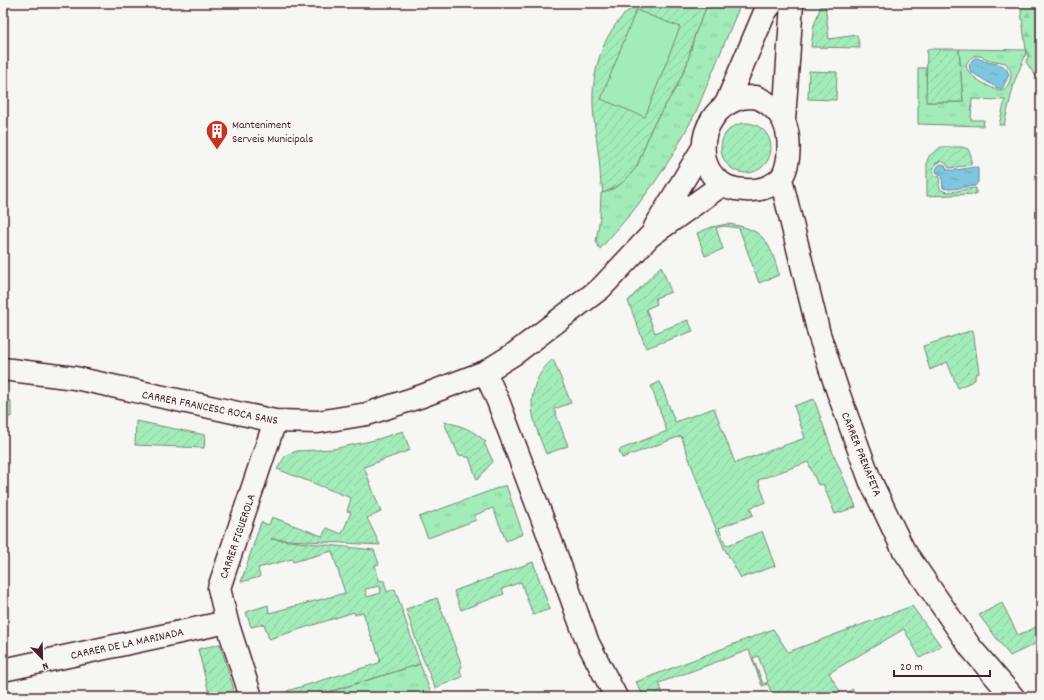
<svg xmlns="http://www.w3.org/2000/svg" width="1044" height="700" font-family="Dekko,sans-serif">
<defs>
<pattern id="grass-tufts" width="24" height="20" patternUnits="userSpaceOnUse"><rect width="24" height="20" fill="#a2ecba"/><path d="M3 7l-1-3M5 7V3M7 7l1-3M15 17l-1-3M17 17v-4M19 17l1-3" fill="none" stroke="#8dcaa0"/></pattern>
<pattern id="forest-firs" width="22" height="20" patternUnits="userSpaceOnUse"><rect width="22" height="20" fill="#a2ecba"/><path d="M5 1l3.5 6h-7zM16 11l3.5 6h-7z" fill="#8dcaa0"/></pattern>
<pattern id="garden-furrows" width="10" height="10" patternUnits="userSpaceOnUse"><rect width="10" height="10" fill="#a2ecba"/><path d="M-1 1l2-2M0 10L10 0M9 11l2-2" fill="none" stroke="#8dcaa0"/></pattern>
<pattern id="water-ripples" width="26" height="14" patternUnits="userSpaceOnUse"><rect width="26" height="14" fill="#7ec6df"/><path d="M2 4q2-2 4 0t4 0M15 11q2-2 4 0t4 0" fill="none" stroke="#69a0b5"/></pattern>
</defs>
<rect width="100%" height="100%" fill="#f6f6f2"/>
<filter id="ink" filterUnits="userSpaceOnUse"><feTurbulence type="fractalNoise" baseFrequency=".025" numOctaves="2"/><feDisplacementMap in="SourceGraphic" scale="8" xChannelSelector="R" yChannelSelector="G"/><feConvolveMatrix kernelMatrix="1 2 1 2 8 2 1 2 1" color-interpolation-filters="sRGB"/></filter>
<g filter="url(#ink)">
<!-- grass -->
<path fill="url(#grass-tufts)" stroke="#768672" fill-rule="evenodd" d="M708,3H741L696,112L672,156L655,182L633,211L600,249L596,242L600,217L601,193L609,191L622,183L628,177L637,166L652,127L677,86L687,64L695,34Z
M959,49L1026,50L1025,56L1015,80L1004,125H999L1005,100L972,99L971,120H984L983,126L918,124V68H926L927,102H963ZM974,56H980L990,60L1006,63C1008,67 1012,71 1011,75C1011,82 1005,92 998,91C987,85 951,70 974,56Z
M3,400L11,401V417H3Z
M506,485L523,534L506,541L493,508L475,515L476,520L428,538L419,517Z
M420,664L432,696L431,697H362V696L358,697H324L323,694Z"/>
<!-- forest -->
<path fill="url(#forest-firs)" stroke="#768672" d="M1020,3H1041V84L1026,62L1028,57L1026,50Z"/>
<!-- garden -->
<path fill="url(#garden-furrows)" stroke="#768672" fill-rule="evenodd" d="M638,3H708L695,34L687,64L677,86L652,127L637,166L628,177L622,183L616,187L603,193L602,185H601C600,174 600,163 598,151C596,132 592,113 593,93C595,59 608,23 638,3Z
M822,3H833L825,5L829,39L857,35L860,48L811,47L814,25Z
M927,49H959L963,102H926Z
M809,71L837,72L836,100L808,99Z
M721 148a25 25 0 1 1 50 0a25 25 0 1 1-50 0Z
M941,147H962L968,149L971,155V165L949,168L946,163L941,161L936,163L933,170L935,175L940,177L939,186L941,190C949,195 965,188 976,188V194L927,196V161L929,156Z
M727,224C764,228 770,242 779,275L759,283L739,228L724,226L716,228L723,249L705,256L697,233L712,227Z
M661,266L671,292L655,298L657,304L646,309L655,333L688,320L693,331L646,348L628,301Z
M973,330L979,373L975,375V380L958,388L947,362L930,370L923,346Z
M553,359L571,403L554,409L568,446L546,454C537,430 527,411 535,385C539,374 545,366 553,359Z
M660,382L675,422L714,408L735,463L805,438L794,406L814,399L833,453L856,507L835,514L823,484L818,485L808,462L758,480L766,502L750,508L753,515L719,528L726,546L762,531L775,566L741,578L724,548L704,500L681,436L622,458L619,450L667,431L651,386Z
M136,421L205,435L204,448L135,445Z
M444,422C461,425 473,430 486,442L484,443L493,461L477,480L469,457H465L464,455L459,456L454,444H453Z
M403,431L410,450L364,467L381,512L367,518L380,545L271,539L374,550L379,564L375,565L379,580L384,581L387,592L395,589L420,664L312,697H288L287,691L379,663L380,659L374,641L372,640L363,612L355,615L354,612L269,639L264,624L251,627L246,612L268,605L269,613L345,593L332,551L293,562L292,559L258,568L260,577L241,582L261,522L269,525L272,517L322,536L327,528L342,534L351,512L347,511L351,498L277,469L286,455L297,451L333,449L375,440ZM380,586L381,593L367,597L365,589Z
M533,562L550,609L533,615L521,582L502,589L504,594L461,610L454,591Z
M437,598L462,666L460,670L462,677L435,688L419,649L406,609Z
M1002,603L1018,635L1041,625V641L1010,656L979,615Z
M912,606L941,646L920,658L904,629L829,673L842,695L853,689L857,697H773L768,684L762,686L749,650L659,683L664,697H644L636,682L773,629L788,652ZM758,656L768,682L763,684L753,658Z
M220,644L236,697H210L198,649Z"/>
<!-- pitch -->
<path fill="#a2ecba" stroke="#768672" d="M636,10L680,27L645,117L601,99Z"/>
<!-- water -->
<path fill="url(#water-ripples)" stroke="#698397" d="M975,58C980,58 983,61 988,62C998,65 1006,63 1009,75L1002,89H999L971,72C968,66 969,62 975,58Z
M941,164L945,165L947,170C958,171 968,167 978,167V182L975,186C964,186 953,191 943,188L942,175L937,173L936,170L938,166Z"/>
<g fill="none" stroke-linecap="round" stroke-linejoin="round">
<!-- minor casing -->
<g stroke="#4a1f2b" stroke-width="25">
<path id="minor" d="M756,97C784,109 791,129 788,158C787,165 785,175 779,180C769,188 757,191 745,190C690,189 691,112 741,98C745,97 751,97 756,97Z
M726,104L765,12L772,3
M784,120L792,3
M781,179L819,334L838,392L870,480L903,549L971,648L1013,697
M655,227L703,148
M3,369L75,378L275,421L318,422L367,414L422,396L485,372L514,354L601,288L650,236L723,184
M485,372L498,401L558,560L580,622L588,643L616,697
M3,670L227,622
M251,697L227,622L219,588L275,421"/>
</g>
<!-- minor -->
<use href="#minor" stroke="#f6f6f2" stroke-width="22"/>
</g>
</g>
<!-- icons -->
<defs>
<g id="building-pin" transform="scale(1.15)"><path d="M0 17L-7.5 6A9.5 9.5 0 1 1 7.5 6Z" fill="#c8321e" stroke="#f6f6f2"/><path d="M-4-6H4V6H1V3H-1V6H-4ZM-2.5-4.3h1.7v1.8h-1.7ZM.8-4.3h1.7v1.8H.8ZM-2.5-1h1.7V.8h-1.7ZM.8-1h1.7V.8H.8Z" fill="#fff"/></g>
</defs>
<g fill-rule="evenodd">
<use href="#building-pin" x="217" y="131"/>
</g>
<g text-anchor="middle" stroke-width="3" stroke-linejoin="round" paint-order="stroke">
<!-- poi labels -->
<g font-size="12" fill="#4a1f2b" stroke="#f6f6f2" text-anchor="start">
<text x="232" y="128">Manteniment<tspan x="232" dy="14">Serveis Municipals</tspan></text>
</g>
<!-- street labels -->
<g font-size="12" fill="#4a1f2b" stroke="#f6f6f2">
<text transform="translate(210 407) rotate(11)" y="4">CARRER FRANCESC ROCA SANS</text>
<text transform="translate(862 454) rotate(68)" y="4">CARRER PRENAFETA</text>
<text transform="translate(237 536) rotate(-71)" y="4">CARRER FIGUEROLA</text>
<text transform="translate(127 643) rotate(-12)" y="4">CARRER DE LA MARINADA</text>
</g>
</g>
<!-- margin -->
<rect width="1044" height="700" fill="none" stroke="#f6f6f2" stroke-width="16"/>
<rect x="8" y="8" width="1028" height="684" fill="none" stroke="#4a1f2b" stroke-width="1.5" filter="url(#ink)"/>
<!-- north arrow -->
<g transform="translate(42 658) rotate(157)" stroke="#f6f6f2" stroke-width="3" paint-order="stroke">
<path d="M0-3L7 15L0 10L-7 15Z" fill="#4a1f2b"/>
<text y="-6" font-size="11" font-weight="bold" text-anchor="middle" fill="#4a1f2b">N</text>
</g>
<!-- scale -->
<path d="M894 670v6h96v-6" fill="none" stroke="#4a1f2b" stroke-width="2"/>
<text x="900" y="670" font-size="12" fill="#4a1f2b" stroke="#f6f6f2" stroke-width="3" paint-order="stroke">20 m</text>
</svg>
